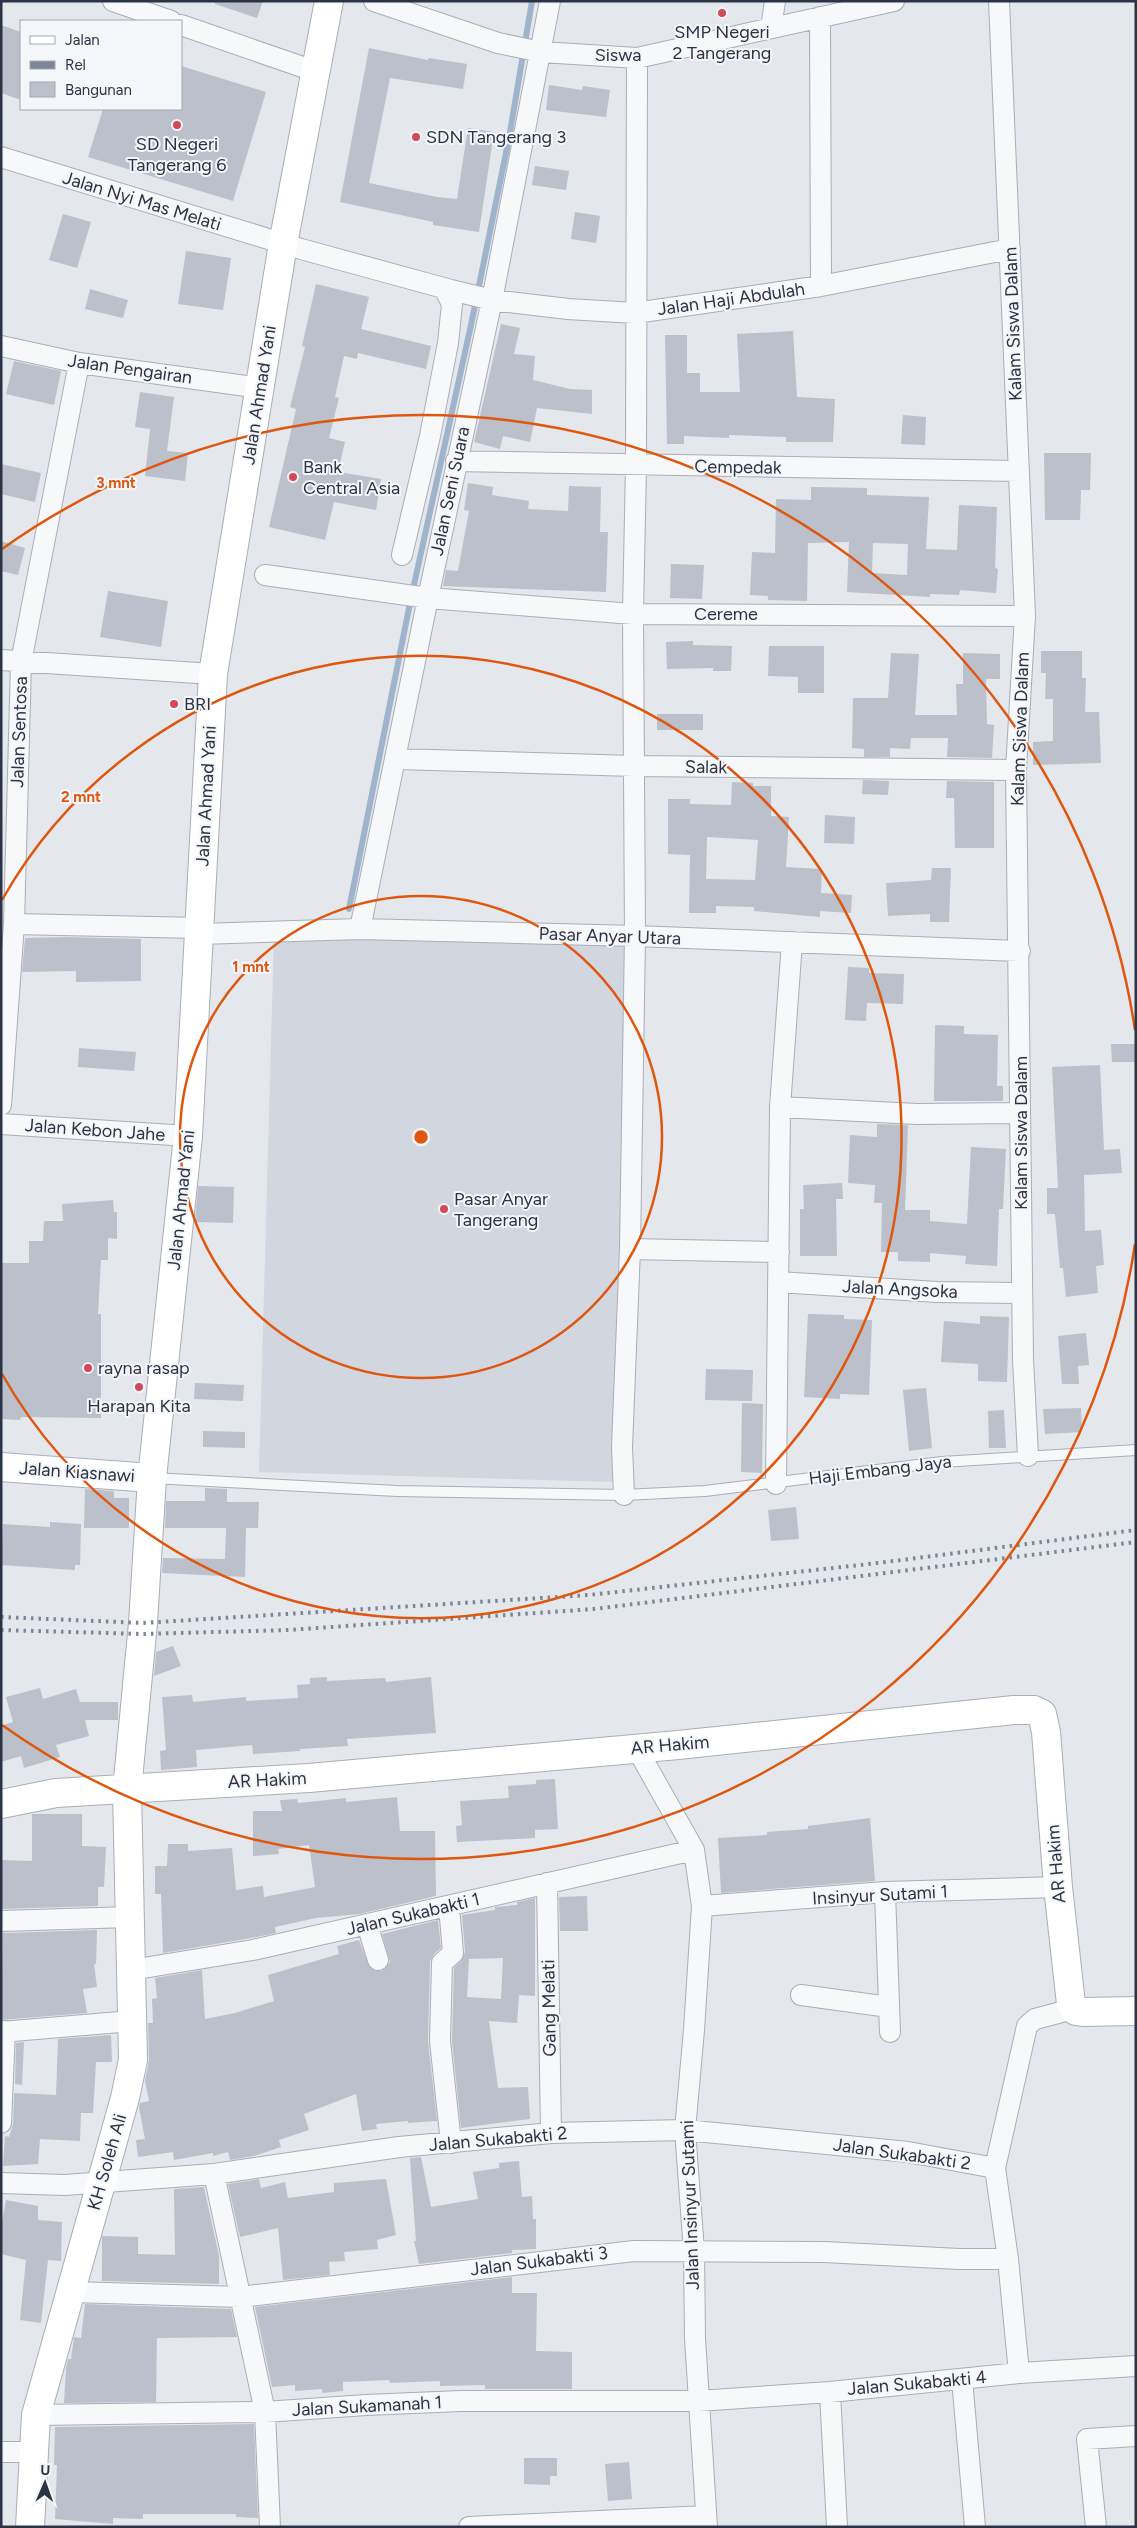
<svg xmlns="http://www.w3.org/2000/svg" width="1137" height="2528" font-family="Figtree,sans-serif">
<rect width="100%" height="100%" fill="#e4e7ec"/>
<!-- built -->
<path fill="#d2d6de" d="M274,936L628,946L614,1482L259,1472Z"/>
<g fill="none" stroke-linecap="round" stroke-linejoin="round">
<!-- stream -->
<path stroke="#9fb4cc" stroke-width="6" d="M349,909L410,603L471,325L509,138L532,1"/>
</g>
<!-- building -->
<path fill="#bbc0ca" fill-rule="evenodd" d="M215,1H263L257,18L215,4Z
M1,25L21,32V100L1,93Z
M369,48L428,60L429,58L467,64L463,89L390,78L369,183L437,197L457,199L468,128L494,132L479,232L433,225V222L340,202Z
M181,66L266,92L233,201L88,157L103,109H181Z
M549,85L582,90L583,86L610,90L606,117L546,110Z
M535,166L569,171L566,190L532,185Z
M575,212L600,216L596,243L571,239Z
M63,214L91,222L77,268L49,260Z
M186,251L231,258L223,310L178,304Z
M316,284L369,297L361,329L431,346L426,369L358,353L357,359L344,356L335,397L339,398L329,438L345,442L338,472L381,479L376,510L334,502L325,540L269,527L296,409L290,407L305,347L302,346Z
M90,289L128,300L123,318L85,309Z
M501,324L520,328L514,354L535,356L533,380L570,389L592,390V414L537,408L530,442L503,436L500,449L474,442Z
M793,331L797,397L835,399L833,442H786V437L729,435V438L684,436V444H667L665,335H687V373H700V392H740L737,334Z
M14,361L61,371L54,405L6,394Z
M140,392L174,397L167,451L188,453L185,481L145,476L150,429L135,427Z
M903,415L926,417L925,445L901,444Z
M1044,453H1091L1090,490H1081L1080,520H1045Z
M1,464L41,473L35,502L1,494Z
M468,483L493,487L492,495L529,501L528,509L568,511L569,486L601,487L600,532H608L606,592L443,586L446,570L458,571L469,511L464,510Z
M811,487L867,488V495L929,497L926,549L957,550L959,505L997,507L995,568L998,569L996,593L960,590L959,595L930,594V597L847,592L849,542L808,543L807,601L768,600V596L750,595L752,552L775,553L776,499L811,500ZM873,543L908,544L907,575L872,573Z
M1,541L25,548L18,575L1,571Z
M671,564L704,565L702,599L670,598Z
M108,591L168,601L161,647L100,637Z
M693,641V645L732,646L731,671H713V668L667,669L666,642Z
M769,646H824V693H798V677L768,676Z
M1041,651H1082V678H1086L1085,712H1099L1101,763L1033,765V742L1053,741V699H1045L1046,673H1041Z
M891,653L919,654L915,715H957L956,684H963V653L1000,654V679H986L987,724L994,725L992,758L947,757L948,738H911L910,749L890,748V757H864V749L852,748L853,698H888Z
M657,714H703V730H657Z
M863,780L889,781L888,795L862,794Z
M947,781L994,782V848H955L954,798H946Z
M732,782L753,783V786H771V816L789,817L786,867L822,869L821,893L852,895L851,913L820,911V917L754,911V907L716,906V913H689L690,855L668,854V799H690V804L731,805ZM707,837L758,840L755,880L706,879Z
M825,815L855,817L854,844L824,843Z
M932,868H951L949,922H930V914L888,916L886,883L931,880Z
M66,937L141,939V981L76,982V971L22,972L25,938Z
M848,967L869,968V973L904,974L903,1004L867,1003L866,1021L845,1020Z
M935,1025L964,1026V1034L998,1035L997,1086H1003V1101H934Z
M1111,1044H1136V1062H1112Z
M79,1048L136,1052L134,1071L78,1067Z
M1100,1065L1104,1150L1120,1149L1122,1173L1084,1175L1085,1231L1101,1230L1104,1265L1096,1266L1098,1293L1066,1297L1063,1268H1060L1055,1214H1047V1188H1058L1052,1067Z
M877,1124L908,1125L905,1210H930V1221L967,1224L971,1147L1006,1149L1003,1209H999L997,1266L965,1264L966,1256L930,1253V1262L898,1261V1252H881L882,1203H874L875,1185L848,1183L850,1135L877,1137Z
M842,1183L843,1199H836L837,1256H800V1209H804L803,1185Z
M198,1186L234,1187L233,1223L195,1222Z
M113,1200L114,1212H117V1239L108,1238V1260H101L98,1314H101V1418L21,1417L20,1420L1,1419V1263H29V1241H43L44,1221H63L62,1204Z
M808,1314L844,1315V1319L872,1320L869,1395L840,1394V1399L804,1397Z
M980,1316L1009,1317L1007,1382L978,1381V1364L941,1362L944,1321L980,1324Z
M1086,1333L1089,1365L1078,1366L1079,1384H1062L1058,1336Z
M706,1369L753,1370L752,1401L705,1400Z
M195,1383L244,1385L243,1401L194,1399Z
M926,1388L932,1448L909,1451L903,1390Z
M742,1403L763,1404L762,1473L741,1472Z
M1081,1408L1082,1432L1045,1434L1043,1409Z
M1004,1410L1006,1448H989L988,1411Z
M203,1431L245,1432V1448L203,1447Z
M205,1488L227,1489V1502H259L258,1528H246L245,1577L162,1573L163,1558L225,1559L226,1528H165L166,1501H205Z
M85,1489L114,1491V1498H129V1528H84Z
M796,1507L799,1539L771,1541L768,1510Z
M50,1522L81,1524L80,1565H75V1570L1,1565L3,1524L50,1527Z
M173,1646L181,1666L154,1676L156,1652Z
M327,1677V1681L385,1678L386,1682L431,1677L436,1733L347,1739L348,1746L300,1749V1751L253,1754L252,1745L196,1750L197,1767L161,1770L160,1751L166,1750L162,1697L192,1695L193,1702L246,1697V1701L298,1698L297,1685L310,1684V1678Z
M40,1688L43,1699L76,1689L80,1702H118V1720H85L89,1736L56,1745L60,1757L24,1768L21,1756L1,1762V1726L13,1722L6,1697Z
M555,1779L558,1829L535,1830V1838L457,1842L456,1826L462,1825L460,1801L509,1798L508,1786L536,1784V1780Z
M397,1797L400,1831H435L436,1896L359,1914L316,1918L275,1927L276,1933L251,1938L163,1953L161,1894H155V1866H167L168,1844H188V1851L232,1848L236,1890L263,1886L264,1897L315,1887L309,1845L278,1849L279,1854L253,1856V1811H282L280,1800L297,1799L298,1803L346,1798V1802Z
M32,1814H82V1846L106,1847L104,1887H98V1906L1,1909V1860L32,1861Z
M870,1818L875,1881L721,1893L718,1838L767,1835V1832L808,1829V1826Z
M587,1896L588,1931H560L559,1897Z
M535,1898V1996L519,1995L517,2023L489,2021L498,2088L528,2087L530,2119L461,2128L452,2041L454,1968L461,1961L465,1952L462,1915L495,1910V1907L517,1905V1902ZM503,1958L501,1999L467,1997L469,1959Z
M438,1920L441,1948L434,1954L430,1962L428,2041L437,2121L408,2123V2121L376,2124L377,2129L362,2131L356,2094L304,2114L309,2130L279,2140L281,2147L254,2156L230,2160L228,2152L213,2156V2153L174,2160L173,2152L138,2157L136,2140L145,2139L139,2107L140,2103L149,2101L145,2081L149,2060L148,2023H153L152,1999L157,1998L155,1978L202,1970L205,2019L235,2013L274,2001L268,1975L339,1954L337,1946L359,1940L370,1968L375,1971H382L390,1962L382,1934Z
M97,1930L96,1964H94L97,1987L83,1989L87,2013L1,2020L3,1933Z
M111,2035L112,2062H96L93,2113H81L80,2141L40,2139L38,2164L3,2166L5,2136L9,2137L13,2124L14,2093L56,2095L58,2039Z
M24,2042L22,2085L15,2084L16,2043Z
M421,2157L431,2207L478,2199L473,2172L499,2168V2163L519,2161L522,2197L532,2196L533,2219H536V2249L512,2250V2253L419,2264L414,2241H416L410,2158Z
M259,2179L261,2188L285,2182L288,2198L334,2192V2183L386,2179L396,2235L377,2240L378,2249L344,2252L345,2261L329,2262L330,2275L283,2280L278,2228L240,2237L228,2184Z
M204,2187L219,2256V2284L102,2281V2236L138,2237V2254L175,2255L174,2189Z
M6,2200L38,2206V2220L62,2222L61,2261L48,2260L41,2323L20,2320L26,2260L1,2254V2227Z
M512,2277V2293H537L536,2351L572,2352V2389H485V2385L440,2386V2381L390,2383L389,2380L343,2382V2391L322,2393V2389L295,2391V2385L272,2387L255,2307Z
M85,2304L231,2309L237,2337L157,2338L156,2402L64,2403L66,2368L68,2359H71L74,2337L81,2338Z
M254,2424L258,2518L236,2517V2514H143V2519L113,2518V2524L55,2519L57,2465H54L55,2427Z
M524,2458H557V2476H550V2485L524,2484Z
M629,2462L632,2499L608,2501L605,2464Z"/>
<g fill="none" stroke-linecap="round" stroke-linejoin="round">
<!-- lane casing -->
<g stroke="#a9aeb7" stroke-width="12">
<path id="lane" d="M152,1478L397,1491L624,1495L705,1491L942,1462L1136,1450"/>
</g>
<!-- street casing -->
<g stroke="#a9aeb7" stroke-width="22">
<path id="street" d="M113,1L171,21
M374,1L498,43L541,52L637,58L894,1
M999,1L1025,616L1016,770L1023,1359L1028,1456
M820,17L821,286
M181,25L314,71
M771,28L775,1
M1,157L301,249L451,290L492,300L568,309L635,313L821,286L1010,249
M1,346L79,363L260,388
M456,461L1019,471
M402,555L430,436L448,343L452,304L444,288
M265,575L428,598L633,614L1025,616
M1,660L213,674
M396,759L634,766L1016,770
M14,924L199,928
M360,929L428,598L492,300L550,1
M199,934L360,929L635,936L1020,951
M1,1105L14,924L21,662L79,363
M780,1107L917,1114L1020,1113
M1,1124L188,1136
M630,1249L779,1252
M778,1282L937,1292L1022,1293
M776,1484L780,1107L792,942
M624,1495L622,1447L630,1249L635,936L633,614L636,465L637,58
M637,1749L694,1850L702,1906L694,2030L685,2130L694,2251L695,2338L707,2527
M547,1883L551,2133
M885,1892L890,2032
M449,1906L453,1953L442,1963L440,2041L451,2143
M702,1906L885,1892L1058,1887
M1,1921L130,1917
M367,1924L378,1960
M131,1970L253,1950L694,1850
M801,1995L889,2007
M1,2032L132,2021
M1,2123L5,2031
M214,2174L265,2412L270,2527
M1,2183L65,2185L214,2174L399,2147L551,2133L685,2130L908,2152L995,2168
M72,2292L240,2297L634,2251L824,2252L959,2259H1008
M1019,2373L1008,2259L995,2168L1027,2026L1035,2019L1073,2009
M962,2379L975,2527
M830,2392L837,2527
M36,2415L265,2412L366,2405L461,2401H698L830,2392L1019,2373L1136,2366
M1,2452H35
M469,2527L706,2516
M1096,2527L1087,2439L1136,2436"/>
</g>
<!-- secondary casing -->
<g stroke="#a9aeb7" stroke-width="30">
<path id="secondary" d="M1,1467L152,1478
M1,1804L56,1793L309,1778L678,1745L1014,1710H1034L1042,1714L1046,1732L1058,1887L1071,2004L1076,2011L1083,2012L1136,2011
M30,2527L36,2415L125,2098L133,2060L127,1790L143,1623L152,1478L188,1136L213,674L283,244L329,1"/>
</g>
<!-- lane -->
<use href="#lane" stroke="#f7f8fa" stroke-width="10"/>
<!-- street -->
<use href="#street" stroke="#f7f8fa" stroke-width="20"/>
<!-- secondary -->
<use href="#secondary" stroke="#fff" stroke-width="28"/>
<!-- rail -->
<path stroke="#7d8696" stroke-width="4" stroke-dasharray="2.5 5" stroke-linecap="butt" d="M1,1617L143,1623L589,1595L878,1563L1136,1530
M1,1630L142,1634L288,1630L594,1609L1136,1542"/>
</g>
<!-- distance rings -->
<g fill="none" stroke="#df570f" stroke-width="2.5">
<circle cx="421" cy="1137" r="241"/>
<path d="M2 900A481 481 0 1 1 2 1374"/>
<path d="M1135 1244A722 722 0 0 1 2 1725M2 549A722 722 0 0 1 1135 1030"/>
</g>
<!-- markers -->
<g fill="#d1495b" stroke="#f4f6f9" stroke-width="2">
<circle cx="722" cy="13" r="5"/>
<circle cx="177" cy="125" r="5"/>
<circle cx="416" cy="137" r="5"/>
<circle cx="293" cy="477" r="5"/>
<circle cx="174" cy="704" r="5"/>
<circle cx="444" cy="1209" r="5"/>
<circle cx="88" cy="1368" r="5"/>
<circle cx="139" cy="1387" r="5"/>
</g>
<g text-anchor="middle" stroke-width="4" stroke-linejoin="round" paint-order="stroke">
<!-- poi labels -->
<g font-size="18" fill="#2b3445" stroke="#f4f6f9" text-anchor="start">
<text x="722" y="38" text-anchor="middle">SMP Negeri<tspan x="722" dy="21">2 Tangerang</tspan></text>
<text x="426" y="143">SDN Tangerang 3</text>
<text x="177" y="150" text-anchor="middle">SD Negeri<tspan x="177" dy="21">Tangerang 6</tspan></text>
<text x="303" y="473">Bank<tspan x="303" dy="21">Central Asia</tspan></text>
<text x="184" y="710">BRI</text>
<text x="454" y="1205">Pasar Anyar<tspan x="454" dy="21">Tangerang</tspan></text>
<text x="98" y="1374">rayna rasap</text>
<text x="139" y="1412" text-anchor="middle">Harapan Kita</text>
</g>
<!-- street labels -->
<g font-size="18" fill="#2b3445" stroke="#f4f6f9">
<text x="618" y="61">Siswa</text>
<text transform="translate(142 201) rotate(17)" y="6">Jalan Nyi Mas Melati</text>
<text transform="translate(731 299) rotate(-8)" y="6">Jalan Haji Abdulah</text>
<text transform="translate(1013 324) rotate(-92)" y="6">Kalam Siswa Dalam</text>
<text transform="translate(130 369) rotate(8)" y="6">Jalan Pengairan</text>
<text transform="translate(259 395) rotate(-81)" y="6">Jalan Ahmad Yani</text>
<text transform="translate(738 467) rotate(1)" y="6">Cempedak</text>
<text transform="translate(450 491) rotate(-78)" y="6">Jalan Seni Suara</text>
<text x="726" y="620">Cereme</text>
<text transform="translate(1020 729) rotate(-88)" y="6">Kalam Siswa Dalam</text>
<text transform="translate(19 732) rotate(-88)" y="6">Jalan Sentosa</text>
<text transform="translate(706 767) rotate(1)" y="6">Salak</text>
<text transform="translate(206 796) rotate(-87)" y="6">Jalan Ahmad Yani</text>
<text transform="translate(610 936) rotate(2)" y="6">Pasar Anyar Utara</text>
<text transform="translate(95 1130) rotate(4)" y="6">Jalan Kebon Jahe</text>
<text transform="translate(1021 1133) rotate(-90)" y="6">Kalam Siswa Dalam</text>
<text transform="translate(181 1200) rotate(-84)" y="6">Jalan Ahmad Yani</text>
<text transform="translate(900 1289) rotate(3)" y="6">Jalan Angsoka</text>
<text transform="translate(880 1470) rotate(-7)" y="6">Haji Embang Jaya</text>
<text transform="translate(77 1472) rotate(4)" y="6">Jalan Kiasnawi</text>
<text transform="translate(670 1745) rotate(-5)" y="6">AR Hakim</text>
<text transform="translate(267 1780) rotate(-3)" y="6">AR Hakim</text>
<text transform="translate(1056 1864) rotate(-95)" y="6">AR Hakim</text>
<text transform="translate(880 1895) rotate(-3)" y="6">Insinyur Sutami 1</text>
<text transform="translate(413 1914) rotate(-13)" y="6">Jalan Sukabakti 1</text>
<text transform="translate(549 2008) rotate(-91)" y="6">Gang Melati</text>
<text transform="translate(498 2139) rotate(-5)" y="6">Jalan Sukabakti 2</text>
<text transform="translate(902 2154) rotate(8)" y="6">Jalan Sukabakti 2</text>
<text transform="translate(107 2162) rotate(-74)" y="6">KH Soleh Ali</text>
<text transform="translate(690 2205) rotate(-92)" y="6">Jalan Insinyur Sutami</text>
<text transform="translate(539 2261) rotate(-7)" y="6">Jalan Sukabakti 3</text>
<text transform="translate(917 2383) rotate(-5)" y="6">Jalan Sukabakti 4</text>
<text transform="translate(367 2406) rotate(-3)" y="6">Jalan Sukamanah 1</text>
</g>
</g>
<circle cx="421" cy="1137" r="8" fill="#df570f" stroke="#f4f6f9" stroke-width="2.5"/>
<g font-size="15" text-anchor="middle" font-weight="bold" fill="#df570f" stroke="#f4f6f9" stroke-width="4" stroke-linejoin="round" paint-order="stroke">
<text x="116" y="488">3 mnt</text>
<text x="81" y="802">2 mnt</text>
<text x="251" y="972">1 mnt</text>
</g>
<!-- border -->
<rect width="1137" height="2528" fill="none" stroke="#2b3445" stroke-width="5"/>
<!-- legend -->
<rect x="20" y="20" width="162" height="90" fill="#f4f6f9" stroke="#a4a8b1"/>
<rect x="30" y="36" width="25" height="8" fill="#ffffff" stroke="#a4a8b1"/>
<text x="65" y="45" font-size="15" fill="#2b3445">Jalan</text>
<rect x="30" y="61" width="25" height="8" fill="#7d8696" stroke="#a4a8b1"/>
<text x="65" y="70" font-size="15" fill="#2b3445">Rel</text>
<rect x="30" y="82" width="25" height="15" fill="#bbc0ca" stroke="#a4a8b1"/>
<text x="65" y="95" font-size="15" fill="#2b3445">Bangunan</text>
<!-- north arrow -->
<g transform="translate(45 2483) rotate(2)" stroke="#f4f6f9" stroke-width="4" paint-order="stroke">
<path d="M0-4L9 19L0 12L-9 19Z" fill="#2b3445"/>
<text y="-8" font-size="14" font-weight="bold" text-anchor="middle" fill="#2b3445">U</text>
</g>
</svg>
